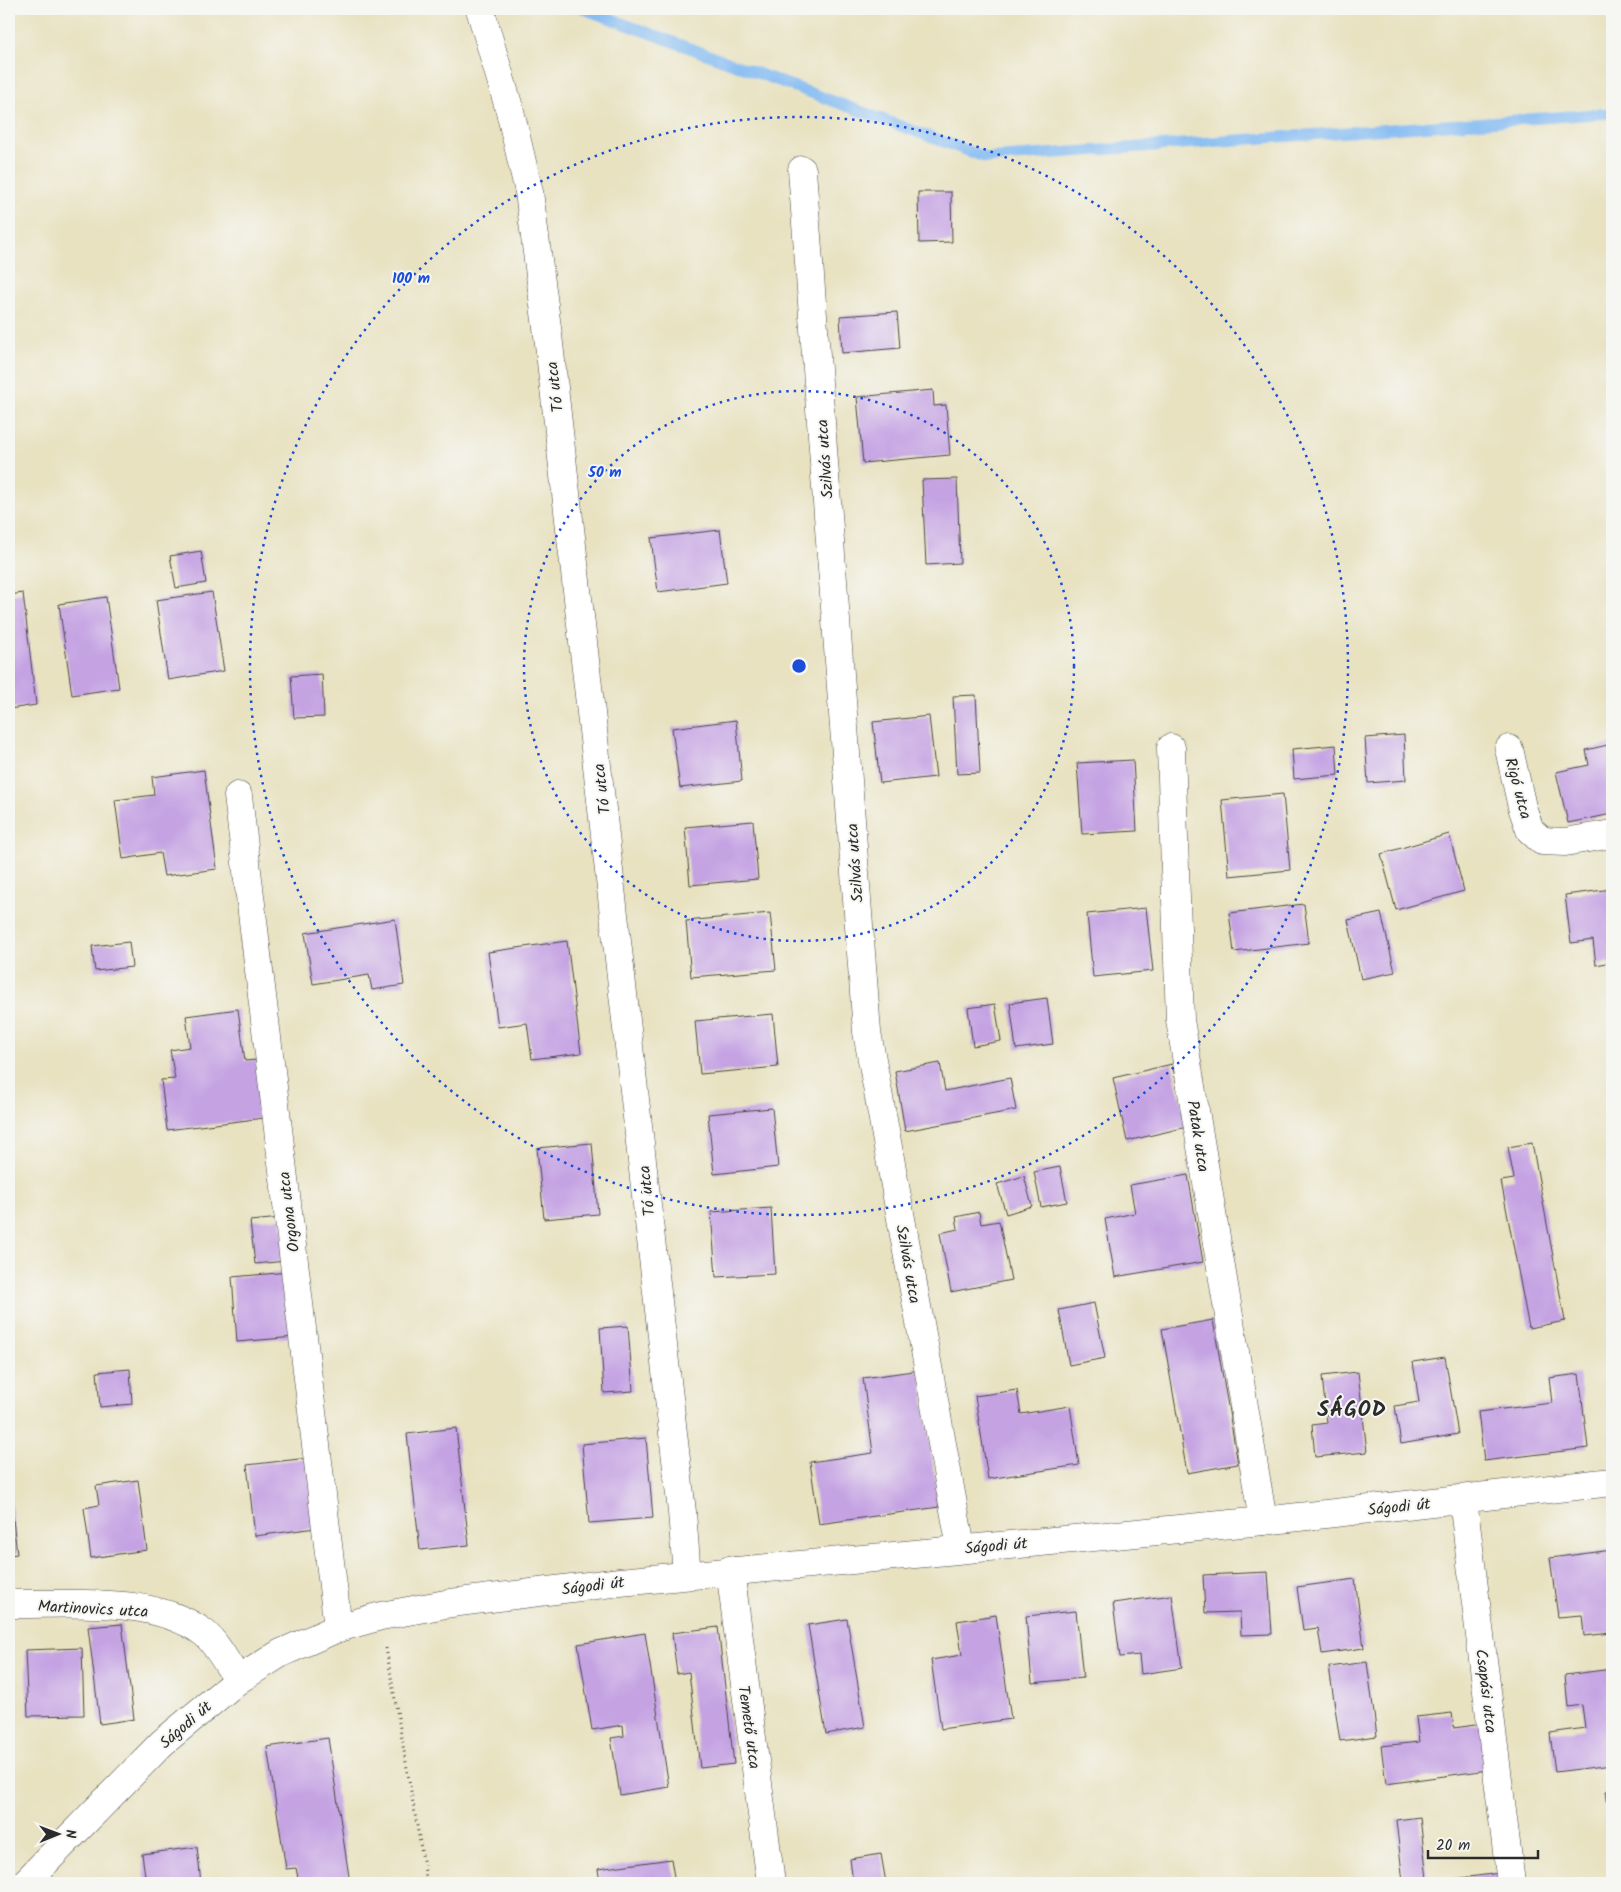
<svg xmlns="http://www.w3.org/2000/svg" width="1621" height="1892" font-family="Kalam,sans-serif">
<rect width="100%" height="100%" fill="#f6f6f2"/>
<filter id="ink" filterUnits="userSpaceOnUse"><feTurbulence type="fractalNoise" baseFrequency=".02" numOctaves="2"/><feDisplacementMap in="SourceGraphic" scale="10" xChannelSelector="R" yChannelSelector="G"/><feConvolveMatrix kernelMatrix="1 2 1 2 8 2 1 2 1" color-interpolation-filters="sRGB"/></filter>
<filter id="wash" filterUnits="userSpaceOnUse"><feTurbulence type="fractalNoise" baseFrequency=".0096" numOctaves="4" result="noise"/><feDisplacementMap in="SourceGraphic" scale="20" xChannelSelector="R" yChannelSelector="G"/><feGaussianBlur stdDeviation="1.12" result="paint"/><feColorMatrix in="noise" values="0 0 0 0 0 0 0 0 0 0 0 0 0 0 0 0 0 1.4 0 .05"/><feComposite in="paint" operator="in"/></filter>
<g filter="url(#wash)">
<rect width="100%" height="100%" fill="#e8e2c1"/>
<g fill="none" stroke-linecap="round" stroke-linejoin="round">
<!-- stream -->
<path stroke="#82baf2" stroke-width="11" d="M584,9L987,158L1612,113"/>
</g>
<g id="blocks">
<!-- building -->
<path fill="#c5a3e3" d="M918,192H951L952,242L919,243Z
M897,312L900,348L842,353L840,316Z
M933,390L934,406L946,405L950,455L863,463L857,397Z
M957,479L960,563L926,565L922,480Z
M720,530L727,583L658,592L651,538Z
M201,551L206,583L176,588L170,556Z
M212,592L224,671L168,680L156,600Z
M23,593L36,705L9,709V595Z
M106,597L119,688L72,695L59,604Z
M322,674L324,717L294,718L291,676Z
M976,695L980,773L957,774L953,696Z
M929,716L936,777L880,783L873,722Z
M736,720L742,781L680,788L672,728Z
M1404,735L1406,780L1368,783L1365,738Z
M1612,744V814L1568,823L1556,772L1589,765L1586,750Z
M1336,745L1338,775L1294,779L1292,749Z
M1133,760L1137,831L1082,834L1077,763Z
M204,770L217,869L164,876L160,853L123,859L115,800L154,795L152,777Z
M1283,794L1290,870L1229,876L1222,800Z
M753,821L758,879L690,885L685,827Z
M1449,834L1464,891L1396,910L1381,854Z
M1612,889V962L1596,965L1593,940L1571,943L1565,895Z
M1304,904L1309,943L1234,952L1229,913Z
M1146,908L1153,971L1093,977L1087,914Z
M770,913L776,970L691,977L686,921Z
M1381,913L1395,972L1361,979L1348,920Z
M395,919L404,985L372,990L369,975L313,984L305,933Z
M567,941L581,1053L532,1059L527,1023L498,1027L488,952Z
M129,942L132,967L95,971L92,946Z
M1047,998L1053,1044L1016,1049L1010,1003Z
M995,1004L1001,1041L973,1046L968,1008Z
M238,1009L245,1061L256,1060L264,1118L167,1130L161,1080L175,1079L170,1050L190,1047L186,1016Z
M773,1014L778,1067L700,1074L695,1021Z
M940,1063L945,1091L1010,1078L1016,1110L905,1131L895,1071Z
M1172,1064L1187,1127L1127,1141L1113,1078Z
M772,1108L778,1167L714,1174L708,1114Z
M592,1143L598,1214L544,1219L537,1148Z
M1532,1143L1565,1321L1529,1328L1501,1181L1514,1179L1508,1147Z
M1060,1167L1067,1202L1041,1207L1034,1172Z
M1188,1175L1203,1262L1115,1277L1105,1219L1135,1213L1130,1185Z
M1024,1176L1032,1206L1006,1214L997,1184Z
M771,1208L775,1274L716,1277L711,1212Z
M979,1212L981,1224L999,1221L1011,1280L951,1292L940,1233L958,1229L956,1217Z
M281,1218L287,1261L255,1264L250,1221Z
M289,1272L295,1337L237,1342L232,1277Z
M1094,1303L1105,1358L1069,1365L1059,1310Z
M1213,1320L1238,1464L1187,1473L1162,1329Z
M628,1326L633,1391L604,1393L600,1328Z
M1445,1357L1458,1434L1401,1444L1395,1406L1419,1402L1413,1362Z
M130,1369L132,1404L100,1407L97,1372Z
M920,1370L939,1507L819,1524L810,1462L873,1453L863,1378Z
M1358,1372L1367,1452L1315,1457L1312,1425L1327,1423L1322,1376Z
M1579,1374L1588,1448L1484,1461L1478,1412L1552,1403L1549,1378Z
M1017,1390L1021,1414L1070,1406L1079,1465L988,1479L975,1396Z
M456,1428L469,1545L420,1550L407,1434Z
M646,1438L653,1518L589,1523L582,1444Z
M308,1458L316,1528L255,1536L247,1465Z
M138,1480L147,1550L91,1558L84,1508L99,1505L96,1486Z
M9,1484L17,1554L9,1555Z
M1612,1550V1633L1584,1636L1582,1615L1558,1617L1550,1558Z
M1268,1572L1272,1634L1241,1635L1240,1612L1205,1613L1203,1575Z
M1355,1579L1364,1648L1322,1654L1318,1628L1303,1630L1297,1587Z
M1172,1595L1182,1668L1141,1674L1139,1655L1120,1657L1113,1603Z
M1076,1611L1083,1678L1032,1683L1026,1616Z
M996,1615L1011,1719L941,1729L931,1660L962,1655L957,1621Z
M847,1619L865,1727L826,1734L808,1625Z
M122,1624L134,1719L100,1724L88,1627Z
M718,1627L734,1764L700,1768L689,1672L677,1674L672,1633Z
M645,1633L669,1787L620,1795L611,1738L624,1736L623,1725L592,1730L578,1644Z
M82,1648L84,1715L28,1716L25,1650Z
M1367,1662L1377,1736L1340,1741L1329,1667Z
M1612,1669V1765L1555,1772L1550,1733L1585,1728L1582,1705L1568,1707L1565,1675Z
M1452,1713L1454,1728L1482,1724L1488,1770L1386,1784L1381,1746L1419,1742L1416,1717Z
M328,1738L350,1883H299L296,1868L286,1869L267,1747Z
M1612,1790V1831H1611L1606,1791Z
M1420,1817L1427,1879L1403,1882L1396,1820Z
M197,1847L201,1883H146L142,1854Z
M881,1854L886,1883H853L850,1859Z
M671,1859L675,1883H600L598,1869Z
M1500,1873L1502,1883H1438V1881Z"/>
</g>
</g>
<g filter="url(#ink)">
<use href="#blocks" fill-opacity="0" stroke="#474642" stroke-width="1"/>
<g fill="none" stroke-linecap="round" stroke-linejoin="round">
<!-- street casing -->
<g stroke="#474642" stroke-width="29">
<path id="street" d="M480,9L510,111L529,192L548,335L682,1512L687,1575
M802,170L867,1032L961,1548
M1171,748L1180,1020L1263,1521
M1509,749L1522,807L1530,830L1542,841L1565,842L1612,834
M238,796L338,1628
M1463,1500L1511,1883
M730,1570L771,1883
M9,1604C68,1605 154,1595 204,1633C216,1642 229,1667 238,1680"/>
</g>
<!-- secondary casing -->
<g stroke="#474642" stroke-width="29">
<path id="secondary" d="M25,1883L162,1743L238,1680L281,1653L338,1628L381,1616L451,1603L620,1582L1263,1521L1612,1482"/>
</g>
<!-- path -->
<path stroke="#474642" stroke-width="3" stroke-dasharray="1 4" stroke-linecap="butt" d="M386,1648L427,1883"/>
<!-- street -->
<use href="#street" stroke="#fff" stroke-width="28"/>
<!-- secondary -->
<use href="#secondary" stroke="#fff" stroke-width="28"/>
</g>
</g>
<!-- distance rings -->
<g fill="none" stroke="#1d4ed8" stroke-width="2.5" stroke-dasharray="2.5 5">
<circle cx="799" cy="666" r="275"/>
<circle cx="799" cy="666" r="549"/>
</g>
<g text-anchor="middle" stroke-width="4" stroke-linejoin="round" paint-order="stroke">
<!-- street labels -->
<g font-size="16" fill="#2b2b2b" stroke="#f6f6f2">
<text transform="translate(554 387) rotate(-97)" y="6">Tó utca</text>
<text transform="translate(824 459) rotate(-94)" y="6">Szilvás utca</text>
<text transform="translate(1519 788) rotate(75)" y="6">Rigó utca</text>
<text transform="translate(601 789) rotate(-97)" y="6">Tó utca</text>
<text transform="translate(854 863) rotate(-94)" y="6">Szilvás utca</text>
<text transform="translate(1199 1136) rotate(81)" y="6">Patak utca</text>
<text transform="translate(646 1191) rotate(-96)" y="6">Tó utca</text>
<text transform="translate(288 1212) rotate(-97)" y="6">Orgona utca</text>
<text transform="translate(909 1264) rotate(80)" y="6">Szilvás utca</text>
<text transform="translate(1399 1506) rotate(-6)" y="6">Ságodi út</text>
<text transform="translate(996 1545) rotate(-5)" y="6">Ságodi út</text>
<text transform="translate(593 1585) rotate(-7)" y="6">Ságodi út</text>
<text transform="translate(93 1608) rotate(3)" y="6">Martinovics utca</text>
<text transform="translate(1487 1691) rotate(83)" y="6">Csapási utca</text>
<text transform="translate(185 1724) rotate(-41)" y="6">Ságodi út</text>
<text transform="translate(750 1727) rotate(82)" y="6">Temető utca</text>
</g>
<!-- district labels -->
<g font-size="21" font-weight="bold" letter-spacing="1" fill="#2b2b2b" stroke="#f6f6f2">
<text x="1352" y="1416">SÁGOD</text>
</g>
</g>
<circle cx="799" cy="666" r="8" fill="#1d4ed8" stroke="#f6f6f2" stroke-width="2.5"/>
<g font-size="15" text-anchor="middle" font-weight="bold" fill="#1d4ed8" stroke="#f6f6f2" stroke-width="4" stroke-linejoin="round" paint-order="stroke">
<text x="411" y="283">100 m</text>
<text x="605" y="477">50 m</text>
</g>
<!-- margin -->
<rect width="1621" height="1892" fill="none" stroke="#f6f6f2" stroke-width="30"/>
<!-- north arrow -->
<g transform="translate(58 1834) rotate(89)" stroke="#f6f6f2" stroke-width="4" paint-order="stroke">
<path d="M0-4L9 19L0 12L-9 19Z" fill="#2b2b2b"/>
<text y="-8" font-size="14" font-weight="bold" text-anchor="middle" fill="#2b2b2b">N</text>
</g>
<!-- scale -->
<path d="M1428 1850v8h110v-8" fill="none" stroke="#2b2b2b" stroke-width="2.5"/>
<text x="1436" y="1850" font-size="15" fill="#2b2b2b" stroke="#f6f6f2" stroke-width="4" paint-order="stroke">20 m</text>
</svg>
